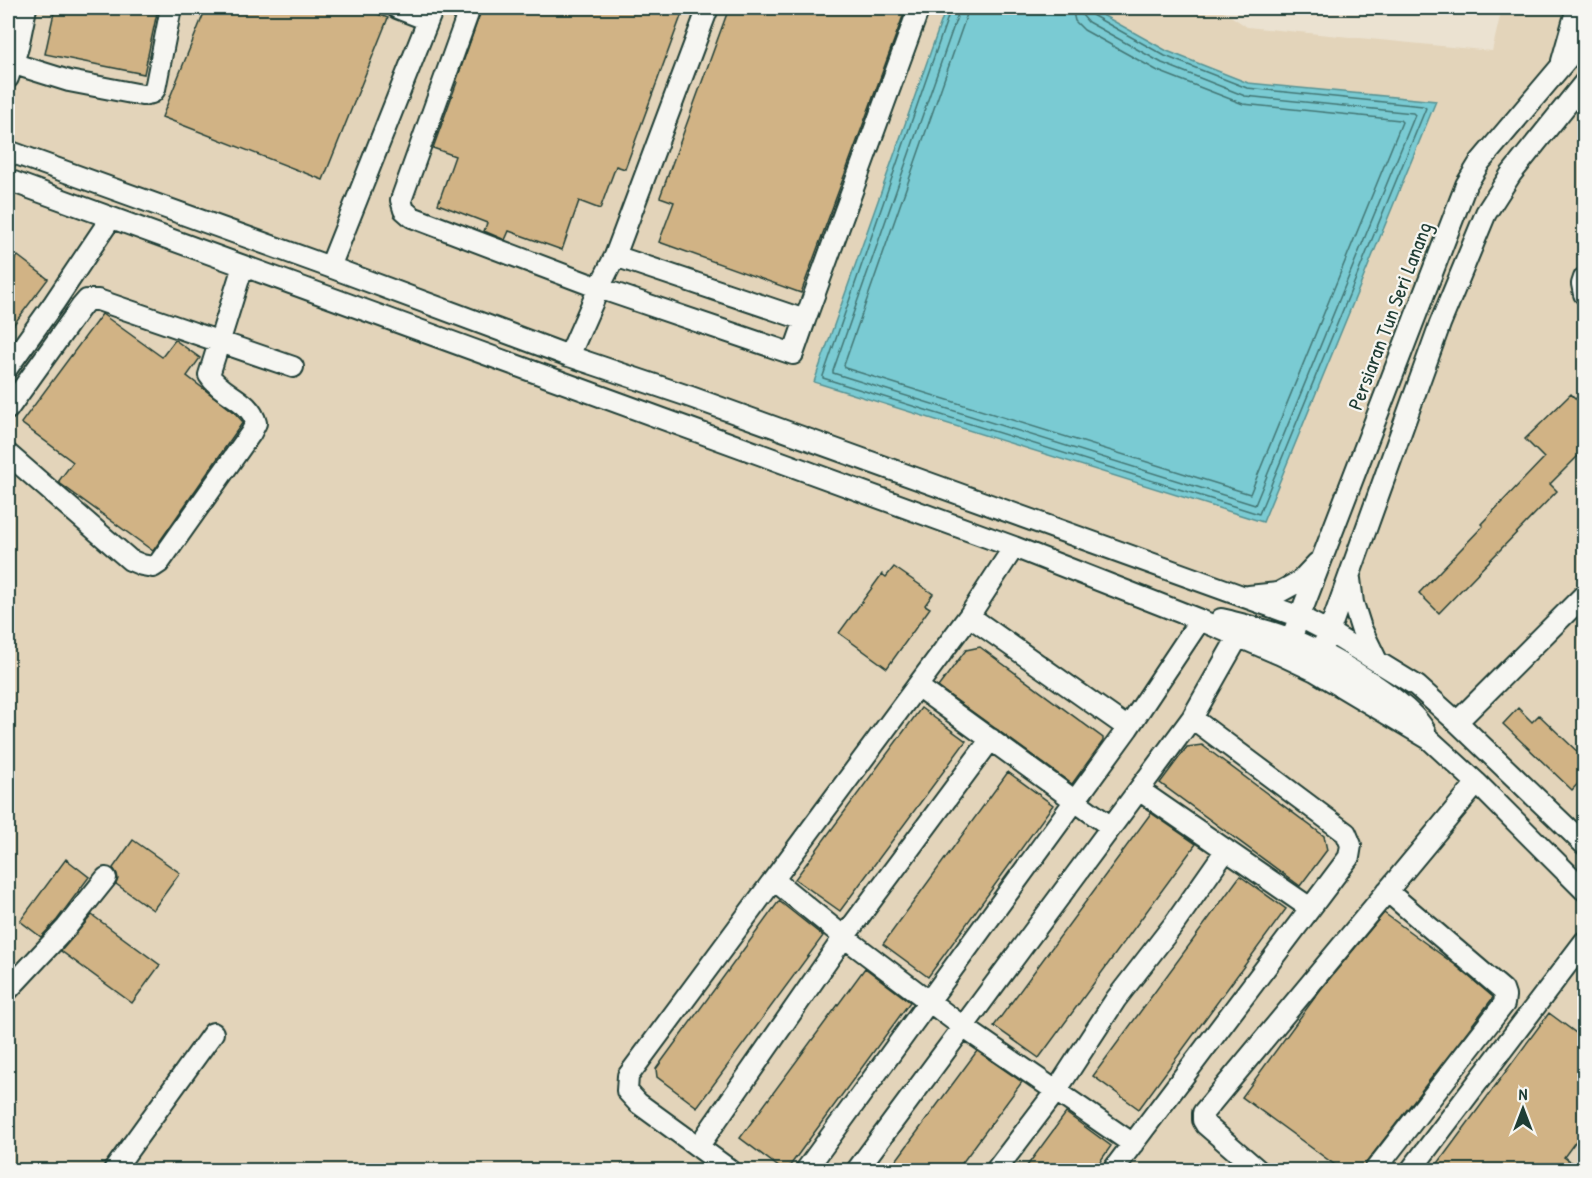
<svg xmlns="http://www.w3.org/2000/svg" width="1592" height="1178" font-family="'Patrick Hand',sans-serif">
<rect width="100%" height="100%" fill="#ebe2d1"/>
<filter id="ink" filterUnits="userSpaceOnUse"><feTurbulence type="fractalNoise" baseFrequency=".0167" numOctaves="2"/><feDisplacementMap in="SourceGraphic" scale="12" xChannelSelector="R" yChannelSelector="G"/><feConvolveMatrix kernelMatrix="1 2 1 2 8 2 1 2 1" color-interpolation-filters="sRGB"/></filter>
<g filter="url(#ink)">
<!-- built -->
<path fill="#e3d4ba" d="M8,8H1219L1247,27L1492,51L1502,8H1584V1170H8Z"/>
<!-- water -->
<path fill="#7acbd3" stroke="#569293" stroke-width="1.5" d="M946,8H1090L1167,51L1248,83L1436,101L1263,522L814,382Z"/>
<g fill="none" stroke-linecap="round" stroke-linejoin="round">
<!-- shore -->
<path stroke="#437674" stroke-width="1.5" d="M951,8L823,376V378L1259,514L1426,108L1423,106L1247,88L1165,56L1092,15L1089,12L1088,8
M959,8L958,14L833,371V373L1255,505L1415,115L1413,113L1245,96L1162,63L1088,22L1082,15L1081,8
M968,8L966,17L844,365L845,368L1250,494L1402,122L1400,120L1243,104L1158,71L1084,30L1075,21L1072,8"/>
</g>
<!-- building -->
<path fill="#d1b385" stroke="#1f3d34" stroke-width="1.5" d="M55,8H158L144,74L45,54Z
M206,8H362L388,18L323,180L162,117Z
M482,8H684L625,169L616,166L600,209L579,201L562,250L509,231L505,240L484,231L487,223L438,204L455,156L433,148L457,82H456Z
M729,8H906L801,293L659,242L674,202L660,197Z
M18,256L48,279L8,332V258L13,262Z
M102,314L162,357L175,340L200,358L187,376L234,412L243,422L153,551L58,482L73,462L21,423Z
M1571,394L1584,407V450L1550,484L1557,491L1439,613L1419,593L1483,526L1481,524L1544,458L1525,439Z
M894,567L933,594L925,605L930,608L887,668L839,633L882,574L886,577Z
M980,647L1103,738V741L1072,784L938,687L966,650Z
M921,708L966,741L840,911L795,879Z
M1518,708L1532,722L1539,715L1584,758V777L1572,790L1503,724Z
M1202,745L1324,836L1327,850L1300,886L1160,783L1187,747Z
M1008,772L1053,805L928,977L883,944Z
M1151,813L1196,844L1039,1058L994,1026Z
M133,840L180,873L153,910L116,884L118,879L117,874L113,868Z
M66,859L89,877L57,920L41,937L20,921Z
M1240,876L1286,909L1139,1109L1093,1076Z
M779,901L823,936L697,1107L657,1077L656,1069Z
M1384,913L1454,964L1493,997L1492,999L1366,1163L1363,1170H1342L1242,1097L1321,989Z
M92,915L160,965L132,1003L61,951Z
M865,968L910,1002L789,1167L780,1168L740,1138Z
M1549,1013L1584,1039V1130L1564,1157L1572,1163L1567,1170H1433Z
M977,1051L1022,1082L957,1170H889Z
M1066,1113L1111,1146L1094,1170H1024Z"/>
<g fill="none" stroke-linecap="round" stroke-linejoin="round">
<!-- minor casing -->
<g stroke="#1f3d34" stroke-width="24">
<path id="minor" d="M397,8L428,20
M470,8L401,200L404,210L412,217L599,288L615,256L708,8
M1562,61L1577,8
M8,62L69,81L142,95L152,93L155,89L171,8
M8,78L18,47L26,8
M8,151L330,267L569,356L688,396L1300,617L1329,632L1417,686L1457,722L1584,844
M8,180L1014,547L1200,620L1279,654L1315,671L1429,739L1477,783L1584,890
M330,267L433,8
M1584,278L1582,284L1584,294
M805,320L919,8
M569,356L599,288L793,354L805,320L615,256
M8,367L54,303L111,218
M8,409L81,307L87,300H98L293,367
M8,454L130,560L142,565L153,567L159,563L251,433L256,423C250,399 221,395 209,375L243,266
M1350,579L1353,603L1361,628L1377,661
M1249,596L1278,593L1300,581L1317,563
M969,616L1128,728
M1221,619L1230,621C1251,627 1273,631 1293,640C1326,653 1409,700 1425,731
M1291,639L1466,185L1480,162L1584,39
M1320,652L1329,632L1440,324L1486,213L1511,174L1584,83
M917,686L1111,827
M1457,722L1584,595
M1139,790L1310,908
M774,880L844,937L963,1027L1133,1144
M8,990L66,928L106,878
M698,1147L844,937L991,739
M114,1170L213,1033
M730,1170L638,1103L627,1091L628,1076L969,616L1014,547
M806,1170L1128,728L1200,620
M857,1170L1192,718L1238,637
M996,1170L1056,1091L1116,999L1175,923L1226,850
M1113,1170L1349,857L1351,845L1346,833L1192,718
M1258,1170L1206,1125L1203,1120V1113L1477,783
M1375,1170L1504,1004L1505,996L1503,990L1387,891
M1411,1170L1584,942"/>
</g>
<!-- minor -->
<use href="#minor" stroke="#f6f6f2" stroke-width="20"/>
</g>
</g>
<g text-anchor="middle" stroke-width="4.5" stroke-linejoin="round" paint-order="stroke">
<!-- street labels -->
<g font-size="21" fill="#1f3d34" stroke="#f6f6f2">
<text transform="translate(1390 316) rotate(-69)" y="7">Persiaran Tun Seri Lanang</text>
</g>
</g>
<!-- margin -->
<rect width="1592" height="1178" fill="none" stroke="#f6f6f2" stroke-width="30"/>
<rect x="15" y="15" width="1562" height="1148" fill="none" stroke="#1f3d34" stroke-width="2" filter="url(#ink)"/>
<!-- north arrow -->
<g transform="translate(1523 1109)" stroke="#f6f6f2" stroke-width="4.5" paint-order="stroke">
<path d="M0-4.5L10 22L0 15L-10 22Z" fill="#1f3d34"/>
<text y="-9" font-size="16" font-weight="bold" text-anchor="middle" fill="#1f3d34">N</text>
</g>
</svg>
